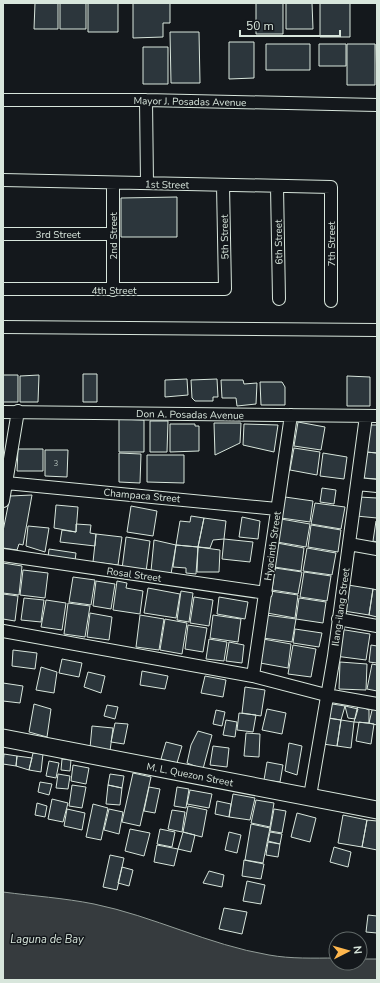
<svg xmlns="http://www.w3.org/2000/svg" width="380" height="983" font-family="'Nunito Sans',sans-serif">
<rect width="100%" height="100%" fill="#14181c"/>
<!-- water -->
<path fill="#363b3e" stroke="#939e99" d="M3,892C33,896 64,898 94,904C153,916 209,945 269,955C291,959 314,958 336,958V963H360V959H377V980H3Z"/>
<!-- building -->
<path fill="#2c363c" stroke="#d8e6dc" d="M35,3H58V29H34Z
M60,3H86V29H60Z
M88,3H118V32H88Z
M133,3H170V23H163V37L133,38Z
M256,3H283V34H256Z
M286,3H312L313,29H286Z
M320,3H350V37H320Z
M170,32H199L200,83H171Z
M229,42H254V78L229,79Z
M266,44H310V70H266Z
M319,44H346V66H319Z
M347,44H375V85H347Z
M376,44H377V86Z
M143,47H168V84H143Z
M177,197V237H121V198Z
M83,374H97V402H83Z
M3,375H18V402H3Z
M39,375L38,402H20V376Z
M347,376L370,377V406H347Z
M187,379L188,395L165,397V380Z
M217,379L218,397H213V401H195L192,398L191,380Z
M221,380H243L244,384L257,383L256,404L237,406L236,398H222Z
M260,382H282L285,387V405H261Z
M119,419L144,420V452H119Z
M150,421H168L167,452H150Z
M298,422L325,427L321,450L294,446Z
M214,423H241L240,443L215,455Z
M170,424H195V426H199V451L170,452Z
M244,424L278,425L274,452L243,445Z
M369,425H377V453L366,452Z
M294,448L320,452L317,475L290,470Z
M18,449H43V471H17Z
M45,450H68L67,477L45,476Z
M366,452L377,453V479L363,478Z
M119,453L141,454L140,483L119,482Z
M323,453L347,457L344,479L320,476Z
M147,455H184V483L147,482Z
M322,488L336,490L334,504L320,502Z
M32,495L23,545L19,544L17,550L3,548V531L10,496Z
M285,497L313,501L310,522L281,518Z
M359,497L377,498V518L356,516Z
M315,503L345,507L341,529L311,524Z
M56,505L78,507L76,532L54,528Z
M131,506L157,511L153,536L127,532Z
M191,516L204,518L198,547L176,545L180,521L190,522Z
M242,517L260,521L258,539L239,537Z
M204,518L226,521L224,539L213,540L210,548L198,547Z
M281,519L310,524L306,547L277,542Z
M376,521H377V542L373,541Z
M76,524L91,525L90,533L96,534L95,546L60,542L62,530L76,532Z
M311,525L341,530L338,552L308,547Z
M28,526L49,528L45,552L26,546Z
M96,534L122,537L118,565L93,562Z
M126,537L150,541L146,572L122,569Z
M224,539L253,542L250,562L222,559Z
M154,540L176,545L171,574L151,571Z
M277,543L304,548L301,571L274,567Z
M176,545L198,547L196,574L186,573V568L173,567Z
M198,547L220,550L219,572H197Z
M307,548L336,553L332,575L303,571Z
M49,549L76,553L75,561L48,557Z
M3,563L22,566L19,595L3,593Z
M275,568L302,572L298,594L272,590Z
M23,570L48,573L45,598L20,595Z
M304,572L331,576L327,601L300,597Z
M73,577L95,580L91,605L69,602Z
M96,581L115,584L111,609L93,606Z
M117,581L127,583L126,588L143,591L140,614L113,610Z
M348,585L373,589L369,615L344,611Z
M148,588L180,594L176,618L144,613Z
M373,589L377,590V617L369,615Z
M181,591L193,593L189,622L177,620Z
M270,591L298,595L295,618L267,613Z
M3,594L18,596L15,621L3,619Z
M194,597L213,600L209,626L190,623Z
M219,597L248,602L245,619L217,614Z
M24,598L44,600L41,622L21,620Z
M299,598L326,602L323,623L296,619Z
M46,600L66,603L62,630L41,627Z
M68,603L90,606L85,637L64,634Z
M90,613L112,617L109,640L87,637Z
M140,615L164,619L159,650L136,647Z
M213,615L241,619L238,642L210,638Z
M266,615L296,619L292,642L263,638Z
M165,619L187,623L182,654L160,650Z
M188,625L207,628L203,652L185,649Z
M295,629L322,633L319,647L293,643Z
M339,629L370,634L366,660L335,656Z
M209,639L227,642L224,661L206,659Z
M263,639L291,644L288,668L260,663Z
M229,642L244,645L242,663L226,661Z
M293,645L316,649L311,677L288,674Z
M371,645L377,646V663L369,662Z
M13,650L37,653L35,669L12,666Z
M62,659L82,663L79,677L59,673Z
M340,662L367,664L366,690L339,689Z
M372,664L377,665V691L367,689Z
M41,667L57,672L54,693L36,690Z
M142,671L168,676L165,689L140,685Z
M88,672L105,676L101,693L84,687Z
M205,676L226,680L223,697L201,693Z
M3,683L23,686L20,703L3,701Z
M245,687L265,690L261,716L242,713Z
M326,703L345,706L341,720L323,717Z
M34,704L51,709L47,737L29,732Z
M107,705L118,707L115,719L104,716Z
M358,705L369,710V723L354,722Z
M345,706L358,709L355,719L348,718Z
M373,706L377,707V725L369,723Z
M267,709L286,713L282,734L262,730Z
M216,710L225,712L222,726L213,724Z
M239,713L256,715L253,732L237,730Z
M327,718L341,720L337,746L323,744Z
M226,720L237,722L235,737L223,735Z
M341,720L354,722L351,748L337,746Z
M359,722L374,724L371,744L356,741Z
M115,723L128,724L124,744L111,742Z
M92,726L113,728L110,751L90,748Z
M198,731L212,735L203,769L187,763L191,745Z
M246,733L260,734L259,757L244,756Z
M166,742L182,746L177,763L161,759Z
M289,743L302,746L297,775L285,771Z
M213,746L229,748L227,767L210,765Z
M33,753L43,754L41,772L29,770Z
M4,754L17,756L16,766L3,764Z
M17,756L32,758L29,770L16,766Z
M62,759L71,760L70,771L61,770Z
M49,761L59,763L56,778L46,776Z
M267,762L283,765L280,782L264,780Z
M73,765L89,768L86,784L71,781Z
M133,773L151,777L140,826L122,822Z
M58,774L70,776L68,789L56,788Z
M110,774L124,776L122,788L108,785Z
M40,782L52,784L49,795L38,792Z
M72,785L86,787L82,808L69,806Z
M108,785L122,788L120,805L106,804Z
M149,787L160,789L155,813L144,811Z
M177,787L189,789L186,808L174,806Z
M190,790L212,794L209,808L187,804Z
M233,794L255,798L250,820L229,817Z
M52,799L68,803L63,822L48,819Z
M256,800L274,803L270,827L251,823Z
M217,801L231,804L229,817L215,814Z
M37,803L47,806L45,817L35,815Z
M93,804L108,808L101,840L86,837Z
M188,806L207,810L202,837L183,832Z
M67,809L85,813L82,830L64,826Z
M109,809L123,812L119,834L104,830Z
M274,809L286,811L282,833L270,831Z
M172,810L185,812L182,832L168,829Z
M297,813L316,818L310,842L291,837Z
M343,815L367,820L362,847L338,843Z
M367,820L377,821V850L362,847Z
M251,824L270,828L263,863L245,860Z
M130,829L150,833L144,856L125,851Z
M160,829L175,832L172,847L157,844Z
M183,832L195,835L191,852L178,849Z
M229,832L241,835L237,853L225,850Z
M270,832L282,834L280,844L268,841Z
M268,842L280,844L278,857L266,855Z
M157,845L178,849L174,866L154,862Z
M334,847L351,852L348,867L330,862Z
M110,855L124,858L117,890L103,887Z
M244,860L264,864L261,879L242,876Z
M122,867L133,870L129,886L118,883Z
M209,871L224,875L222,887L203,883Z
M247,881L265,885L261,904L243,901Z
M224,908L247,912L242,934L219,929Z
M368,915L377,916V933L366,932Z"/>
<g fill="none" stroke-linecap="round" stroke-linejoin="round">
<!-- street casing -->
<g stroke="#d8e6dc" stroke-width="14">
<path id="street" d="M3,100H146L377,105
M146,100L147,183
M3,180L331,187V301
M277,186L279,299
M3,234H113
M3,289H225L223,185
M113,290V183
M3,327L377,330
M3,412L377,416
M6,483L277,509
M357,484L377,486
M3,501L18,411
M349,544L377,549
M3,555L266,593
M338,619L377,626
M3,631L253,676L326,695L377,704
M253,676L291,415
M310,796L334,656L366,416"/>
</g>
<!-- secondary casing -->
<g stroke="#d8e6dc" stroke-width="19">
<path id="secondary" d="M3,738L377,810"/>
</g>
<!-- street -->
<use href="#street" stroke="#14181c" stroke-width="12"/>
<!-- secondary -->
<use href="#secondary" stroke="#14181c" stroke-width="17"/>
</g>
<g text-anchor="middle" stroke-width="3" stroke-linejoin="round" paint-order="stroke">
<!-- number labels -->
<g font-size="8" fill="#adbab4">
<text x="56" y="466">3</text>
</g>
<!-- street labels -->
<g font-size="10" fill="#d8e6dc" stroke="#14181c">
<text transform="translate(190 101) rotate(1)" y="4">Mayor J. Posadas Avenue</text>
<text transform="translate(167 184) rotate(1)" y="4">1st Street</text>
<text x="58" y="238">3rd Street</text>
<text transform="translate(113 236) rotate(-90)" y="4">2nd Street</text>
<text transform="translate(224 237) rotate(-91)" y="4">5th Street</text>
<text transform="translate(278 242) rotate(-91)" y="4">6th Street</text>
<text transform="translate(331 244) rotate(-90)" y="4">7th Street</text>
<text x="114" y="294">4th Street</text>
<text transform="translate(190 414) rotate(1)" y="4">Don A. Posadas Avenue</text>
<text transform="translate(142 495) rotate(5)" y="4">Champaca Street</text>
<text transform="translate(272 546) rotate(-82)" y="4">Hyacinth Street</text>
<text transform="translate(134 574) rotate(8)" y="4">Rosal Street</text>
<text transform="translate(340 607) rotate(-82)" y="4">Ilang-ilang Street</text>
<text transform="translate(190 774) rotate(11)" y="4">M. L. Quezon Street</text>
</g>
<!-- water labels -->
<g font-size="11" font-style="italic" fill="#d8e6dc" stroke="#14181c">
<text x="47" y="943">Laguna de Bay</text>
</g>
</g>
<!-- border -->
<rect width="380" height="983" fill="none" stroke="#d8e6dc" stroke-width="8"/>
<!-- north arrow -->
<g transform="translate(348 951) rotate(84)"><circle r="19" fill="#14181c" stroke="#626a69"/>
<path d="M0-3L7 15L0 10L-7 15Z" fill="#ffb74d"/>
<text y="-6" font-size="11" font-weight="bold" text-anchor="middle" fill="#d8e6dc">N</text>
</g>
<!-- scale -->
<path d="M240 30v6h100v-6" fill="none" stroke="#d8e6dc" stroke-width="2"/>
<text x="246" y="30" font-size="12" fill="#d8e6dc" stroke="#14181c" stroke-width="3" paint-order="stroke">50 m</text>
</svg>
